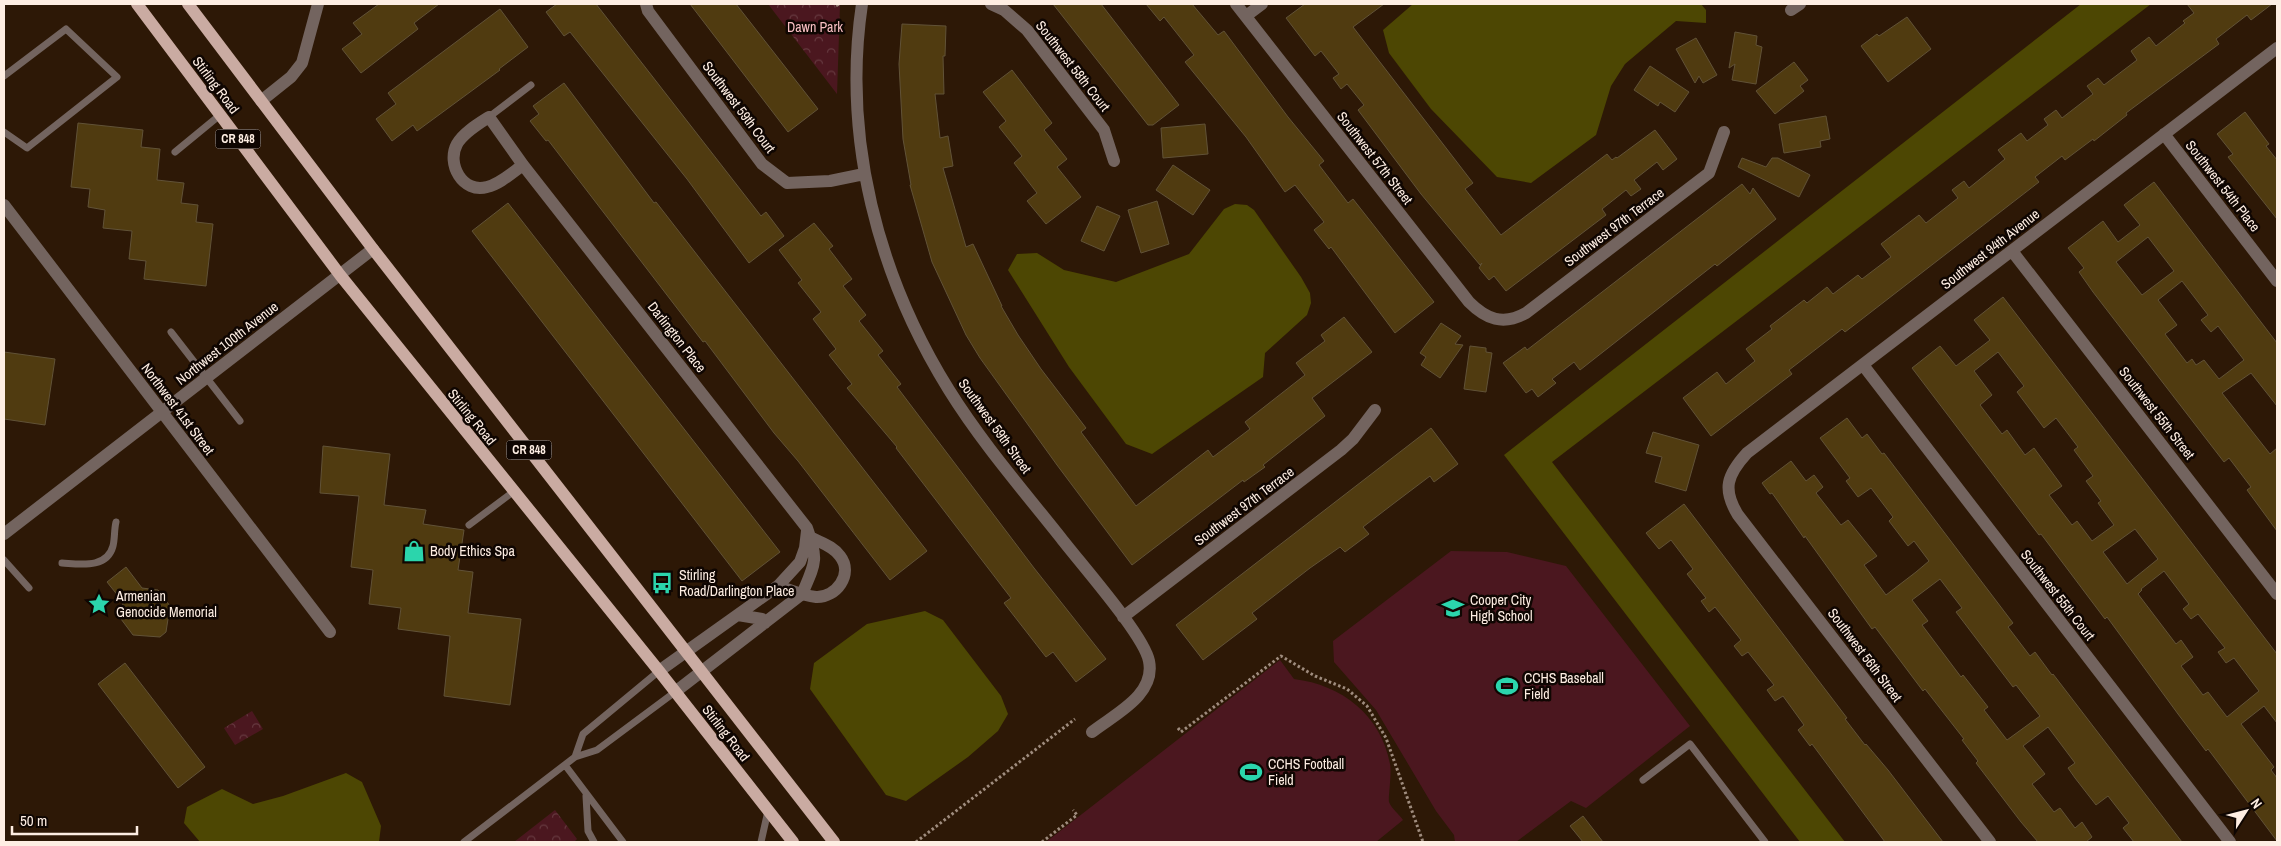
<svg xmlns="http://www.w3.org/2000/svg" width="2281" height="846" font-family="'Archivo Narrow',sans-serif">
<defs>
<pattern id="forest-crowns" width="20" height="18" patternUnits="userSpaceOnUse" patternTransform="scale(1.25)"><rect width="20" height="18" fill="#4b171f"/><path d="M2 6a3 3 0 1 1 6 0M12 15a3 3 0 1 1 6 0" fill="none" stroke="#66393f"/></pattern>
</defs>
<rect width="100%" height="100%" fill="#2d1806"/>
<!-- grass -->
<path fill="#4b171f" d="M1451,551L1507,552L1566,566L1690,726L1586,808L1571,801L1516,842H1455L1454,835L1436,811L1376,710L1334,662L1333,641Z
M1280,660L1294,679C1342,685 1381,715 1390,764C1392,773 1388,797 1389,802C1391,808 1400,815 1403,820L1376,842H1046Z"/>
<!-- forest -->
<path fill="url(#forest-crowns)" d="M768,4H840L837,94Z
M252,711L263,729L235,745L224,728Z
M555,810L577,839L574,842H514Z"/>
<!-- water -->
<path fill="#4d4703" d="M1413,4H1701L1706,10V23L1676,21L1625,64L1611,86L1596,135L1531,183L1497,177L1431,109L1389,53L1383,30Z
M2081,4H2151L1552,462L1845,842H1800L1504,455Z
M1235,204L1247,205L1254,210L1301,277L1310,293L1311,303L1307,315L1265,353L1263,377L1152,454L1126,444L1069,367L1008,270L1017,254L1037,253L1064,270L1116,282L1189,254L1224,209Z
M925,611L943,620L1001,696L1008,714L998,731L968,757L906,801L886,795L810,689L814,663L867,624Z
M346,773L362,782L381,826L379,842H200L184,823L187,807L222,789L253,804L283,796Z"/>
<!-- building -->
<path fill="#503b10" stroke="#615237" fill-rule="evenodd" d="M379,4H439L414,23L418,29L361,73L342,49L362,34L353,23Z
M557,4H596L761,216L766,212L784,236L749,263L687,179L570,32L564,36L546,12Z
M690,4H736L818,109L788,132Z
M1053,4H1101L1179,105L1153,125H1148Z
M1146,4H1192L1218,35L1224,31L1288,117L1324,161L1319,165L1348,203L1353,199L1434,302L1395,333L1331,247L1329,249L1314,230L1324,222L1295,185L1285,192L1246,137L1185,62L1194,55L1164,17L1160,21Z
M1305,4H1384L1353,27L1473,183L1465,189L1501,235L1607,154L1612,160L1616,157L1617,158L1655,130L1677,159L1663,170L1657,162L1634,180L1641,189L1631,196L1626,190L1602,209L1606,215L1506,291L1494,276L1489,280L1479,268L1482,263L1480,265L1421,194L1358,110L1364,105L1347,84L1341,89L1333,78L1339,74L1321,51L1315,56L1286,18Z
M2187,4H2272L2251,20L2247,15L2216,39L2219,44L2126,113L2127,115L2094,141L2093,139L2065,160L2062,156L2035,177L2039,182L1862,319L1845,332L1842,329L1789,370L1792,374L1711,436L1683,398L1717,372L1726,384L1755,361L1746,349L1772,329L1770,326L1804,300L1807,303L1827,287L1833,294L1858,275L1862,279L1891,257L1881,244L1919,215L1926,223L1958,198L1952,190L1964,181L1969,188L2005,159L1998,150L2021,133L2027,141L2048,125L2044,119L2056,110L2062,118L2093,94L2087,86L2098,78L2104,85L2137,60L2131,51L2149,37L2156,46L2185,23L2183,21L2194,13Z
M500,9L528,47L499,69L500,70L417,131L413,125L392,141L376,119L396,104L388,93Z
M1907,17L1931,49L1888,82L1861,46L1877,34L1879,36Z
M902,24L946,26L945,56H943L944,94H935L940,138L948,136L953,166L943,168L966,247L973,244L1002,306H1001L1018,335L1041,369L1086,428L1081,432L1136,506L1208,450L1213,457L1250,429L1245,422L1305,375L1296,363L1325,341L1321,335L1344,317L1372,352L1312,398L1325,416L1263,465L1265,467L1244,482L1243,480L1132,565L1057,465L980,358L966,335L932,262L910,185H911L903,139L899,64Z
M1735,32L1757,36L1756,45L1762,47L1756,84L1732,80L1735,64L1729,68Z
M1696,38L1717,75L1703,83L1699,76L1695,83L1676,49Z
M1794,62L1808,80L1800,86L1804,91L1775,114L1756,91Z
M1650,66L1689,92L1675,112L1660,102L1658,106L1634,90Z
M1012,70L1052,123L1044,130L1067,159L1057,167L1081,197L1046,224L1027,201L1037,193L1014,163L1022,156L999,127L1006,121L983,92Z
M564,83L654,203L656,202L927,551L890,580L798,461L774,433L705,341L703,342L548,140L546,141L530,121L539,114L533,106Z
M2245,112L2269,144L2266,146L2277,160V219L2228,157L2233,154L2217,134Z
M1826,116L1830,139L1820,141L1821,147L1784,153L1779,124Z
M78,123L143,130L141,147L160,149L157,180L184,183L181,203L198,205L196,222L213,224L206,286L144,279L146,261L129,259L132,231L103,228L105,210L88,207L90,189L71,187Z
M1205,124L1208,154L1163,158L1161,128Z
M1742,158L1766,167L1772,158H1778L1810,175L1799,197L1738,167Z
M1173,165L1210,190L1193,215L1156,190Z
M2154,182L2277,343V406L2251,373L2222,393L2270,454L2277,448V531L2247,490L2251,487L2229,458L2224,462L2093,292L2079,272L2084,268L2068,248L2103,221L2118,242L2140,225L2124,205ZM2148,237L2174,271L2142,295L2116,262ZM2182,281L2208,315L2201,320L2211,332L2218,326L2244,360L2219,379L2204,360L2196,365L2192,359L2187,363L2165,334L2177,325L2158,300Z
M1742,184L1750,194L1753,188L1776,219L1717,266L1715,264L1580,370L1574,362L1552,379L1556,383L1538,397L1532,389L1526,393L1503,363L1525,347L1527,350Z
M1157,201L1169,244L1141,253L1128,210Z
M508,203L780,552L742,581L472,231Z
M1097,206L1120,216L1104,251L1081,241Z
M814,223L833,246L829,249L852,279L843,286L866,315L859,321L883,351L878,355L901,384L897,387L1034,568L1106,659L1076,682L1053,652L1046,657L1004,603L1011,598L896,448L897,447L847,388L852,384L829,355L836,349L813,319L821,312L798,283L802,280L779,250Z
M2003,297L2277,654V723L2264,706L2241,724L2274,767L2271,770L2277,778V841L2208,749L2206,751L2178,714L2107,617L2105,619L2041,534L2039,535L1912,368L1940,346L1956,366L1981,347L1990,340L1974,320ZM1998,352L2024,386L2017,392L2044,428L2056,418L2078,447L2074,450L2093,476L2086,481L2101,501L2098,503L2114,525L2092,541L2077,521L2072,525L2049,495L2062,486L2034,448L2025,455L2007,430L2002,434L1980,405L1992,395L1974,371ZM2135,529L2158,559L2127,584L2103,552ZM2164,571L2189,604L2183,609L2191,619L2198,614L2225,648L2218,652L2226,663L2234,658L2259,691L2227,717L2208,692L2203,695L2181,666L2193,657L2181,640L2176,644L2138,594L2142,590L2141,589Z
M1441,323L1461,336L1455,344L1463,345L1440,378L1421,365L1426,357L1420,353Z
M1470,346L1486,348V352L1492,353L1486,392L1464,389Z
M4,352L55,359L45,425L4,419Z
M1847,418L1862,438L1867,434L1882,454L1884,453L2013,623L2008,627L2030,656L2035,652L2052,675L2053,674L2182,842H2134L2123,828L2129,823L2108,796L2096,805L2075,778L2068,768L2075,763L2048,727L2023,746L2045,774L2032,784L2054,812L2060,808L2075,828L2082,822L2092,837L2086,842H2038L2021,822L1976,763L1978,761L1962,740L1964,739L1925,689L1923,691L1875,627L1872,629L1805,536L1804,538L1772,493L1770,494L1762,483L1791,461L1806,481L1814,475L1823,487L1816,493L1841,525L1848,520L1877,556L1864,565L1886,595L1916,572L1929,561L1914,541L1908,546L1889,521L1893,517L1871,488L1858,497L1846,481L1850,478L1820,438ZM1940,579L1962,608L1956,612L2013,687L2016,685L2040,716L2007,740L1984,710L1988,707L1963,675L1961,677L1922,625L1928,621L1912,600Z
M1431,428L1458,464L1434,482L1430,476L1393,504L1363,527L1369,534L1345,552L1340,547L1310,568L1252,613L1257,619L1203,660L1176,625Z
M1653,432L1699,445L1686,491L1655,482L1662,457L1646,453Z
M323,446L390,454L384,505L426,510L423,524L464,530L458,570L473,572L468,613L521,619L510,705L444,696L450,636L398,629L401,608L369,604L373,570L351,567L359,496L320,493Z
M1684,504L1847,718L1845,719L1865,745L1866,744L1888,770L1943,842H1885L1812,744L1810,746L1798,730L1804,725L1783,696L1775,701L1767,690L1774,685L1748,652L1742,656L1734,646L1741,640L1715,607L1709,612L1701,601L1706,598L1687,574L1693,569L1671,540L1659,549L1646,533Z
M126,567L142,588L158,590L170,606L166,632L160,637L133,635L121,619L123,602L107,582Z
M125,663L205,767L178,788L98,684Z
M1583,816L1603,842H1583L1570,826Z"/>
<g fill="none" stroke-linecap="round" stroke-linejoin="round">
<!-- path -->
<path stroke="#9f8c7e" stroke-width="3" stroke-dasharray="2.5 2.5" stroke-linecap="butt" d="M837,4L839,8
M1178,728L1181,732L1281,656L1315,676L1347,689L1367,706L1386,738L1423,842
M916,842L1075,719
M1042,842L1077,815L1073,810"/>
<!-- service -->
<path stroke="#73645f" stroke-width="7" d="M4,76L66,29L117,77L27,148L4,132
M489,117L531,85
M175,152L220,115
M171,332L240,421
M469,525L513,492
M4,560L29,588
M62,563C80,564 107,569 113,546C115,538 114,530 116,522
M575,757L583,734L659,671
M565,765L623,842
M1643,780L1690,744L1765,842
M586,796L588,831L594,842
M464,842L575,757L597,750L675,692
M761,842L768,811"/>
<!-- minor -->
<path stroke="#73645f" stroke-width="12" d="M646,4L648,11L762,164L787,183L830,181L864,174
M862,4C842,138 878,276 949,390C982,443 1023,490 1061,538C1080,563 1144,635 1149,661C1156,695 1115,714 1092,732
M991,4L1004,10L1027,30L1104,130L1114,161
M1236,4L1469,302C1486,319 1503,326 1526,313L1709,173L1724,132
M1791,10L1800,4
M1246,16L1262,4
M261,101L291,77L302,63L318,4
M2164,134L2277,281
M523,165C513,172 500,184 487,187C463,194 446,164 457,144C463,133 478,124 489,117L523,165L807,528C819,560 815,564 802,594L675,692
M4,205L330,632
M2012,251L2277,594
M1863,365L2230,842
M4,534L373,249
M778,586C790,590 803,596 816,597C836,598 854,574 840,556C833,546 821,543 810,537
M738,615L762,619L765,623
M1123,617L1341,450L1353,439L1375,410
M659,671L778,586L800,562L805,548L807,531
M1990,842L1738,515C1722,489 1727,475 1747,453L2277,48"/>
<!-- primary -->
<path stroke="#caaba2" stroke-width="12" d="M137,4L340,275L659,671L793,842
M188,4L373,249L834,842"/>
</g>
<!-- icons -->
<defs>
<g id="shop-bare" transform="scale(1.725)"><path d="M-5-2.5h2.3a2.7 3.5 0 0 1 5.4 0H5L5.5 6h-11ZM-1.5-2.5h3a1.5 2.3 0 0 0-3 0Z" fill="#2bd5ac" stroke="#0f0602" stroke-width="2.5" paint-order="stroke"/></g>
<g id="bus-bare" transform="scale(1.725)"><path d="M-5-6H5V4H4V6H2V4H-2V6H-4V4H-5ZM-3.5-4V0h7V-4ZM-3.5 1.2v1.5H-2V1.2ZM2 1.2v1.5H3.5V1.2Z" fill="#2bd5ac" stroke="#0f0602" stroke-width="2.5" paint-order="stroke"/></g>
<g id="sight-bare" transform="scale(1.725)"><path d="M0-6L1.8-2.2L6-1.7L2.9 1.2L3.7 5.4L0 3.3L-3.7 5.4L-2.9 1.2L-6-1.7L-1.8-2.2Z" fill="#2bd5ac" stroke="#0f0602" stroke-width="2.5" paint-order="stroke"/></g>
<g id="school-bare" transform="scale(1.725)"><path d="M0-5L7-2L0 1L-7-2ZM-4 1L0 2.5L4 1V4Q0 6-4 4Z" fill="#2bd5ac" stroke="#0f0602" stroke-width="2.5" paint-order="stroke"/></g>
<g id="stadium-bare" transform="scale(1.725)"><path d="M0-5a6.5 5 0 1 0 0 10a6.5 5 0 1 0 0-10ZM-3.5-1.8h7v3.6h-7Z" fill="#2bd5ac" stroke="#0f0602" stroke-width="2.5" paint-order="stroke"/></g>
</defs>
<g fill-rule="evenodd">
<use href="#shop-bare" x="414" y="551"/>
<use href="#bus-bare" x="662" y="583"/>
<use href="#sight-bare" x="99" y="604"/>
<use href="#school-bare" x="1453" y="608"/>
<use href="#stadium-bare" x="1507" y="686"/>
<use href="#stadium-bare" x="1251" y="772"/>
</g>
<g text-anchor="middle" stroke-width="5" stroke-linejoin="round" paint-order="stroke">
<!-- shield labels -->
<g fill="#0f0602" stroke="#b6a8a0" stroke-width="1">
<rect x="215.5" y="129.5" width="45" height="19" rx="4"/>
<rect x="506.5" y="440.5" width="45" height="19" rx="4"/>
</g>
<g font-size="12" font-weight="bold" fill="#feeee3">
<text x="238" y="143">CR 848</text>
<text x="529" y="454">CR 848</text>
</g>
<!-- park labels -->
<g font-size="14" fill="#f9bfc3" stroke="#0f0602">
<text x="815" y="32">Dawn Park</text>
</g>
<!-- street labels -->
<g font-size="14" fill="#feeee3" stroke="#0f0602">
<text transform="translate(1073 66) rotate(52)" y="5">Southwest 58th Court</text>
<text transform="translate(216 85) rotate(53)" y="5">Stirling Road</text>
<text transform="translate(739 107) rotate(53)" y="5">Southwest 59th Court</text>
<text transform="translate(1375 158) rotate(52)" y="5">Southwest 57th Street</text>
<text transform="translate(2223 186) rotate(52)" y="5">Southwest 54th Place</text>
<text transform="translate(1614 227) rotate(-37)" y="5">Southwest 97th Terrace</text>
<text transform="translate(1990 249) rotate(-38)" y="5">Southwest 94th Avenue</text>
<text transform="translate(677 337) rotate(52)" y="5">Darlington Place</text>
<text transform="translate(227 343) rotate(-38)" y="5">Northwest 100th Avenue</text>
<text transform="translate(178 409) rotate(53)" y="5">Northwest 41st Street</text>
<text transform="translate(2157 413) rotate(52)" y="5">Southwest 55th Street</text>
<text transform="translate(472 417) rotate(51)" y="5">Stirling Road</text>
<text transform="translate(995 426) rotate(54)" y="5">Southwest 59th Street</text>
<text transform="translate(1244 506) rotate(-37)" y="5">Southwest 97th Terrace</text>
<text transform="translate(2058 595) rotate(52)" y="5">Southwest 55th Court</text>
<text transform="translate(1865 655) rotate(53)" y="5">Southwest 56th Street</text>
<text transform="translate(726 733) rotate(52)" y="5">Stirling Road</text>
</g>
<!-- poi labels -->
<g font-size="14" fill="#feeee3" stroke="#0f0602" text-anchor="start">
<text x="430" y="556">Body Ethics Spa</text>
<text x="679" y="580">Stirling<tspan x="679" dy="16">Road/Darlington Place</tspan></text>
<text x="116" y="601">Armenian<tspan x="116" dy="16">Genocide Memorial</tspan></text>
<text x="1470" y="605">Cooper City<tspan x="1470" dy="16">High School</tspan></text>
<text x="1524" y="683">CCHS Baseball<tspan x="1524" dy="16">Field</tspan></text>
<text x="1268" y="769">CCHS Football<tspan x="1268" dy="16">Field</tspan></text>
</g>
</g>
<!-- border -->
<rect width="2281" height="846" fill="none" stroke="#feeee3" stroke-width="10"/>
<!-- north arrow -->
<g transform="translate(2246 811) rotate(54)" stroke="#0f0602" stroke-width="4" paint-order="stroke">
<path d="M0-4L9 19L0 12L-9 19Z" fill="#feeee3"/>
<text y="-8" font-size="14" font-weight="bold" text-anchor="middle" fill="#feeee3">N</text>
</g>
<!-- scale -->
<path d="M12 826v8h125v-8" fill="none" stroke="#feeee3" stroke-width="2.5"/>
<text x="20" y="826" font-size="15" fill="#feeee3" stroke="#0f0602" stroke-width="4" paint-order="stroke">50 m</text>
</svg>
